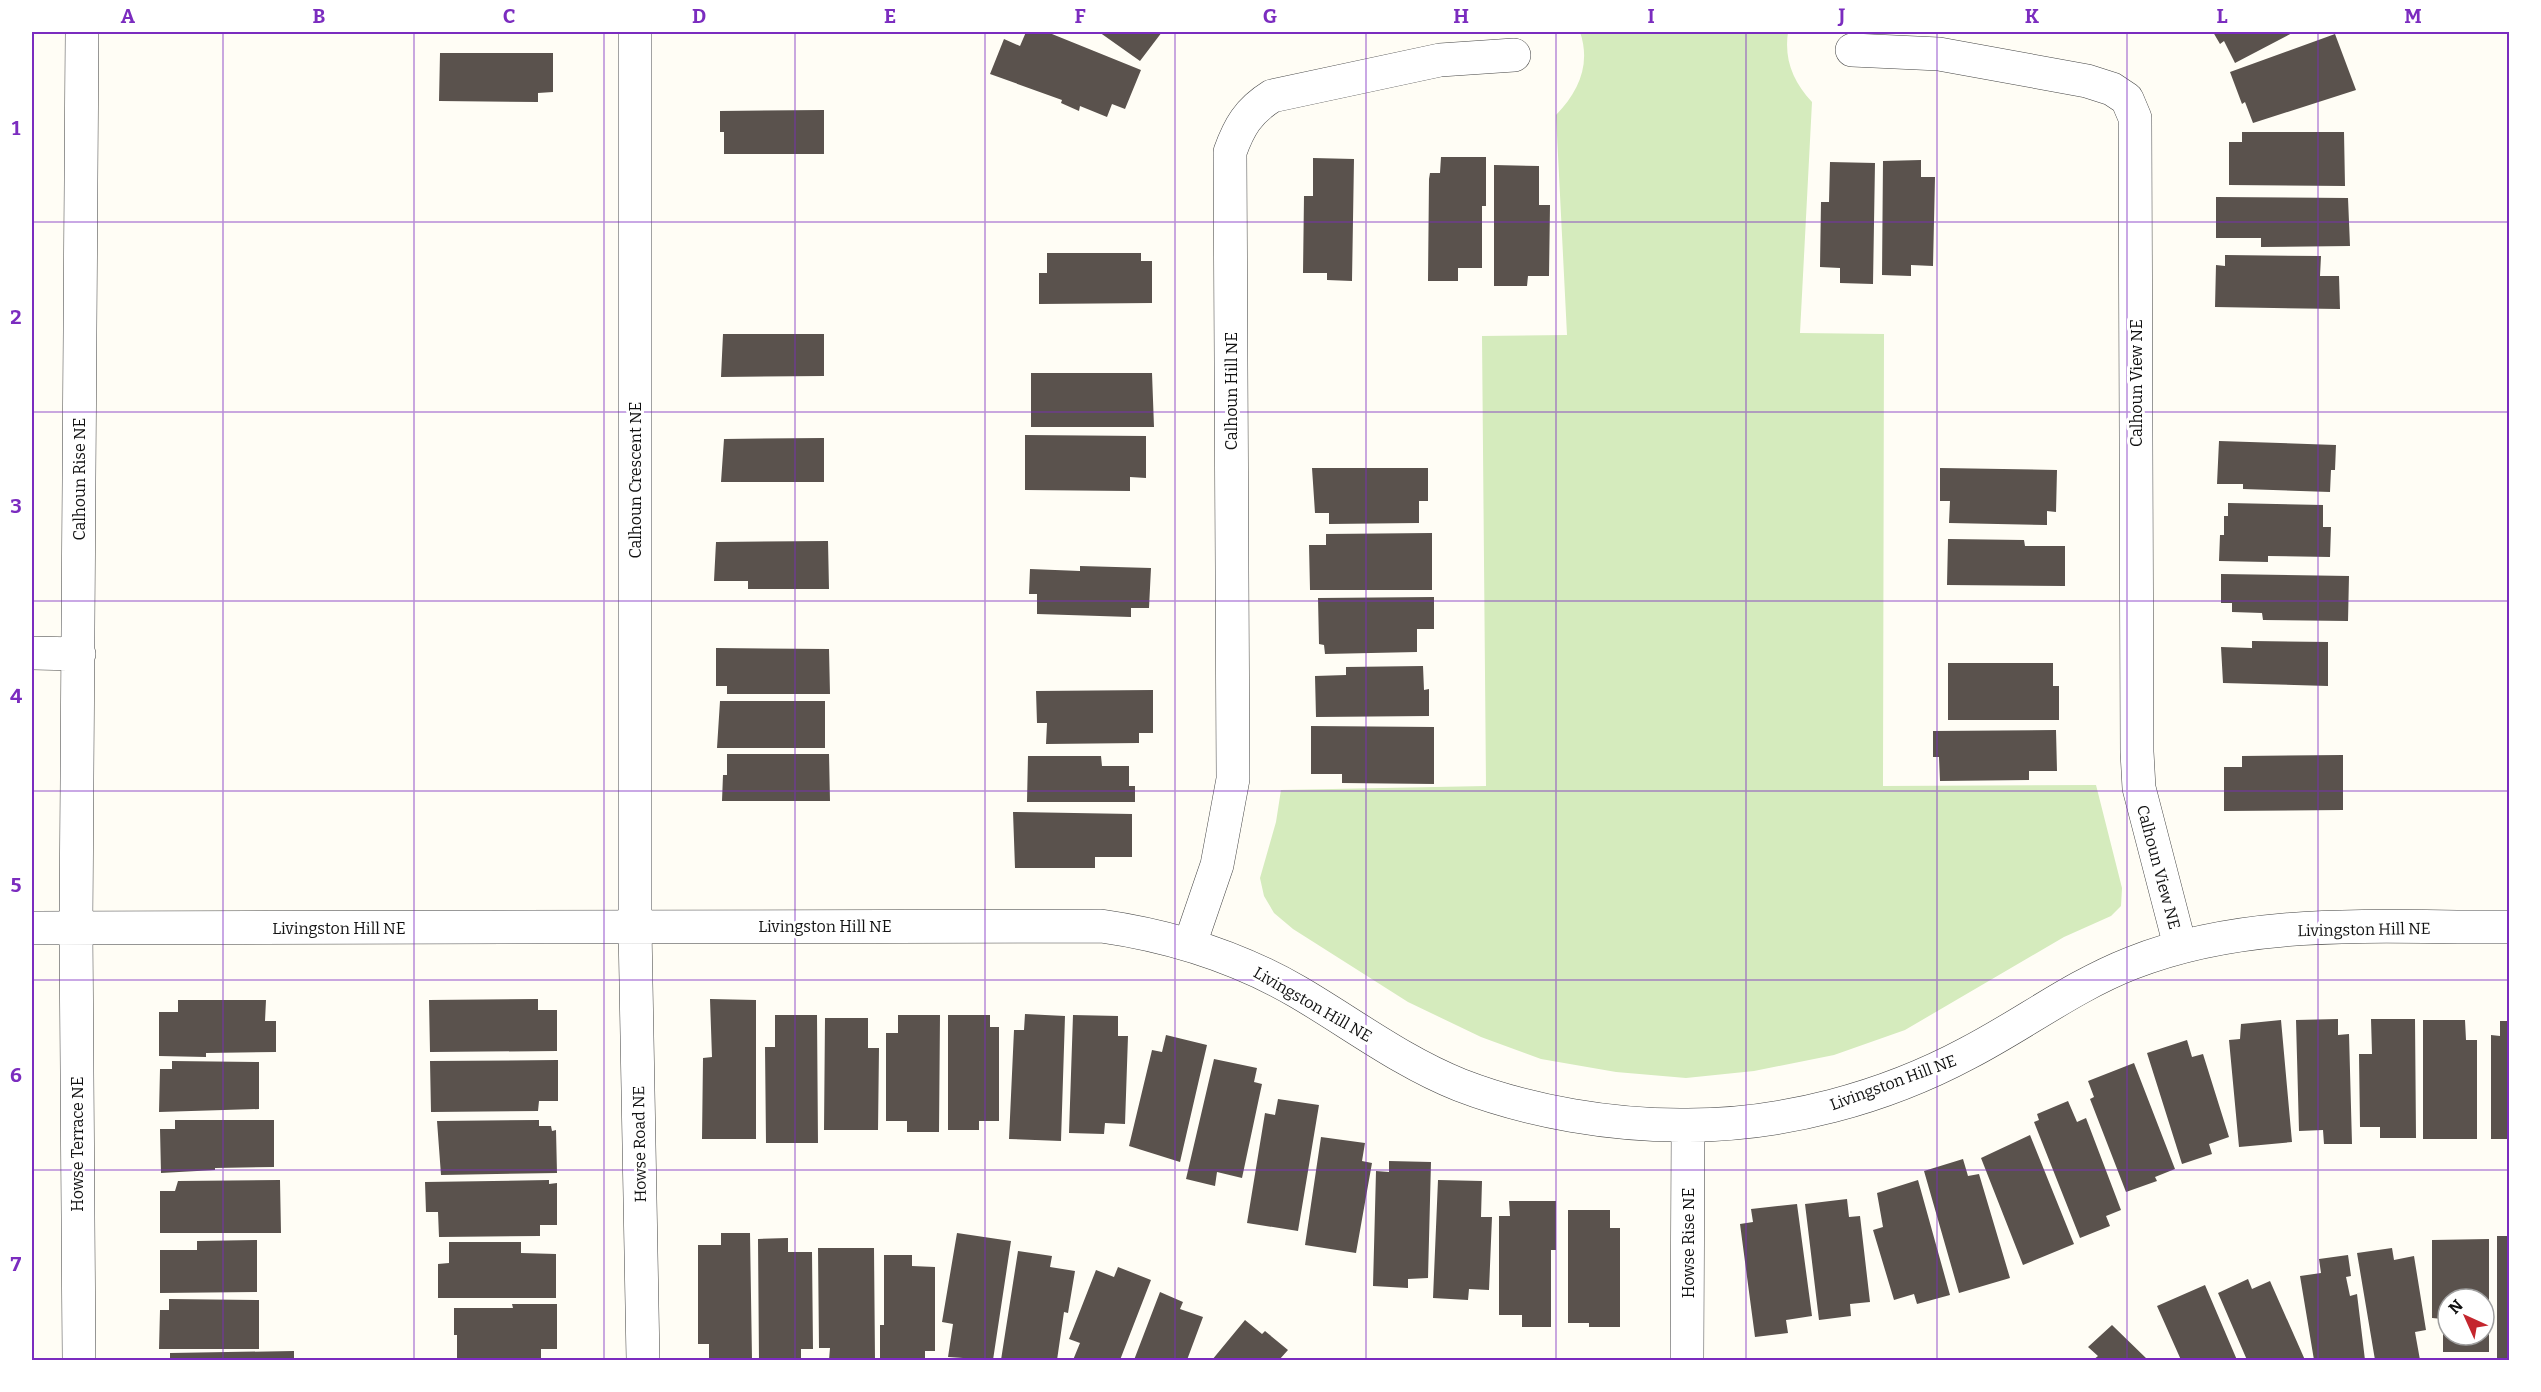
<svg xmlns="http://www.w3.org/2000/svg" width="2541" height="1392" font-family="Bitter,serif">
<rect width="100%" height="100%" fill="#fffdf5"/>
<!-- green -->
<path fill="#d5ebbd" d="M1580,32H1788C1784,60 1793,81 1812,102L1800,333L1884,334L1883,786L2096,785L2122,888L2121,906L2111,916L2064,937L1905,1030L1834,1055L1754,1071L1686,1078L1616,1072L1541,1059L1481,1037L1408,1002L1293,929L1274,913L1264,896L1260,878L1276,822L1281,790L1486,786L1482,336L1567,335L1556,115C1579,91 1591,64 1580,32Z"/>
<!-- building -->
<path fill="#5a524d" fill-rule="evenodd" d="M1026,32H1047L1141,70L1125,109L1112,104L1107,117L1080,106L1079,111L1061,103L1062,100L990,74L1004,39L1020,46Z
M1099,32H1162L1140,61Z
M2213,32H2294L2235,63L2224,41L2220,44Z
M2335,34L2356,90L2253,123L2245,102L2242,104L2230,72Z
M440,53H553V92L538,93V102L439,101Z
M824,110V154H724V132H720V111Z
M2242,132H2344L2345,186L2229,185V142H2242Z
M1441,157H1486V206H1482V268H1458V281H1428L1429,179L1430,173H1440Z
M1313,158L1354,159L1352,281L1327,280V273H1303L1304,196H1313Z
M1921,160V177H1935L1933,266L1911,265V276L1882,275L1883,161Z
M1830,162L1875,163L1873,284L1840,283V268L1820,267L1821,202H1829Z
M1494,165L1539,166V205H1550L1549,276H1528L1527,286H1494Z
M2216,197L2348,198L2350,246L2261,247V238H2216Z
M1047,253H1141V261H1152V303L1039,304V273H1047Z
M2225,255L2321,256L2320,276H2339L2340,309L2215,307L2216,265L2225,266Z
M723,334H824V376L721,377Z
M1031,373H1152L1154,427H1031Z
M1025,435L1146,436V478L1130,477V491L1025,490Z
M824,438V482H721L724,439Z
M2219,441L2336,445L2335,470H2331L2330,492L2243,489V484H2217Z
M1312,468H1428V501H1419V523L1329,524V513H1315Z
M1940,468L2057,470L2056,512L2047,511V525L1949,523L1950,501H1940Z
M2228,503L2323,505V527H2331L2330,557L2268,556V562L2219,561L2220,535H2224V516H2228Z
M1432,533V590H1310L1309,545H1326V534Z
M1948,539L2024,540L2025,546H2065V586L1947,585Z
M828,541L829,589H748V581H714L716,542Z
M1080,566L1151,568L1149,608H1131V617L1037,614V594H1029L1030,569L1080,571Z
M2221,574L2349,576L2348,621L2263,620L2262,613L2232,612V603H2221Z
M1434,597V629H1417V652L1325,654L1324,645L1319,644L1318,598Z
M2252,641L2328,642V686L2223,683L2221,647L2252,648Z
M716,648L829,649L830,694H727V686H716Z
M1948,663H2053V686H2059V720H1948Z
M1423,666L1424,690L1429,689V716L1316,717L1315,676L1346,675V667Z
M1153,690V733H1139V743L1046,744L1047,723H1037L1036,691Z
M720,701H825V748H717Z
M1311,726L1434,727V784L1342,783V774H1311Z
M2056,730L2057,771H2029V780L1940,781L1939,757H1933V731Z
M727,754H829L830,801H722L723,775H727Z
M2343,755V810L2224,811V767H2242V756Z
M1028,756H1101L1102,766H1129V786H1135V802H1027Z
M1013,812L1132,814V857H1095V868H1015Z
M538,999V1010H557V1051L430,1052L429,1000Z
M710,999L756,1000V1139H702L703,1058L712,1057Z
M178,1000H266L265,1021H276V1052L206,1053V1057L159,1056V1012H178Z
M1025,1014L1065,1016L1061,1141L1009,1139L1014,1030H1024Z
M775,1015H817L818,1143H766L765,1047H775Z
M898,1015H940L939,1132H907V1121H886V1033H898Z
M948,1015H990V1027H999V1121H979V1130H948Z
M1073,1015L1118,1016V1036H1128L1125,1124L1105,1123L1104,1134L1069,1133Z
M825,1018H868V1048H879L878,1130H824Z
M2338,1019V1035L2349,1034L2352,1144H2324L2323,1130L2299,1131L2296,1020Z
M2371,1019H2415L2416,1138H2380V1127H2360L2359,1054H2372Z
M2281,1020L2292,1142L2239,1147L2229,1040L2240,1039L2241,1024Z
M2423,1020H2465L2466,1040H2477V1139H2423Z
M2500,1021H2510V1139H2491V1035L2500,1036Z
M1166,1035L1207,1045L1180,1162L1129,1146L1152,1050L1162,1052Z
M2187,1040L2192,1057L2203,1054L2229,1137L2209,1144L2212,1154L2182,1164L2147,1053Z
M1214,1059L1257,1068L1254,1082L1262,1084L1242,1178L1217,1172L1215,1186L1186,1179Z
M558,1060V1101H539L538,1111L431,1112L430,1061Z
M172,1061L259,1062V1109L159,1112L160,1069H172Z
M2134,1063L2175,1169L2155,1177L2157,1181L2126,1192L2090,1099L2094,1097L2088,1081Z
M1278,1099L1319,1105L1298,1231L1247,1223L1265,1113L1275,1115Z
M2068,1101L2077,1122L2086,1118L2121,1210L2106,1216L2110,1226L2080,1238L2034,1122L2039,1120L2037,1114Z
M175,1120H274V1167L215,1168V1170L161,1173L160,1129H175Z
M539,1120V1126H551L552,1131L556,1130L557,1173L441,1175L437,1121Z
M2030,1135L2074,1244L2023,1265L1981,1158Z
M1321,1137L1365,1143L1362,1161L1372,1163L1356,1253L1305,1245Z
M1963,1159L1968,1176L1979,1174L2010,1278L1959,1293L1924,1171Z
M1389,1161L1431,1162L1428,1278L1408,1279V1288L1373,1286L1376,1171L1389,1172Z
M280,1180L281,1233H160V1191H175L178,1181Z
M549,1180V1184L557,1183V1225H540V1236L439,1237L438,1212H426L425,1182Z
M1438,1180L1482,1181L1481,1217H1492L1489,1290L1469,1289L1468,1300L1433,1298Z
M1918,1180L1950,1295L1917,1304L1914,1294L1894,1300L1873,1230L1883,1227L1877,1193Z
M1847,1199L1849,1217L1860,1216L1870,1302L1850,1304L1851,1316L1819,1320L1805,1204Z
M1509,1201H1556V1250H1551V1327H1522V1315H1499V1216H1510Z
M1797,1204L1812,1316L1786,1320L1788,1333L1755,1337L1740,1224L1753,1222L1751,1209Z
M1568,1210H1610V1228H1620V1327H1589V1323H1568Z
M721,1233H750L752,1359H709V1344H698V1245H721Z
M957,1233L1011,1241L993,1360L948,1357L953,1324L942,1322Z
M2497,1236H2510V1360H2497Z
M788,1238V1252H812L813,1349H801V1360H759L758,1239Z
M2489,1239V1352H2443V1319L2432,1318V1240ZM2448,1299H2484V1335H2448Z
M257,1240V1292L160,1293V1250H197V1241Z
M449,1242H521V1253L556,1254V1298H438V1264L449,1263Z
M818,1248H874L875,1360H829L830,1348H819Z
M2392,1248L2394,1260L2414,1256L2426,1330L2415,1332L2420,1360H2375L2357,1253Z
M1018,1251L1052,1256L1050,1267L1075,1271L1068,1313L1064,1312L1057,1360H1001Z
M884,1255H912V1266L935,1267V1351H925V1360H880V1325H884Z
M2348,1255L2351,1276L2346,1277L2350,1296L2357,1294L2365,1360H2314L2300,1276L2321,1273L2319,1259Z
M1118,1267L1151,1280L1120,1360H1073L1080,1343L1069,1339L1096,1270L1114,1277Z
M2248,1279L2252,1289L2270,1281L2305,1360H2247L2218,1293Z
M2205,1285L2237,1360H2181L2157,1306Z
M1160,1292L1183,1302L1180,1309L1203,1317L1187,1360H1134Z
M169,1299L259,1300V1349H159L160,1310H169Z
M512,1304H557V1349H541V1359H457V1335H454V1308H513Z
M1245,1320L1262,1334L1265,1331L1288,1350L1279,1360H1212Z
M2112,1325L2148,1360H2093L2098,1356L2088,1347Z
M294,1351V1360H170V1353Z"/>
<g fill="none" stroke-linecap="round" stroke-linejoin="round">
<!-- minor casing -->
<g stroke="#444" stroke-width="34">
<path id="minor" d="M635,32V928L643,1360
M1852,50L1939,54L2087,81L2112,89L2127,99L2135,118L2137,752L2139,788L2180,946
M32,653L79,654
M32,928L1101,926C1171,936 1236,956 1298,992C1351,1023 1402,1062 1460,1085C1530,1112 1613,1126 1688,1125C1784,1125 1884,1098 1968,1053C2024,1024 2073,986 2132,963C2251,916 2384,928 2510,927
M1190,944L1217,865L1233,779L1230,152C1239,127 1248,111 1272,96L1440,60L1514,55
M79,1360L76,927L82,32
M1687,1360L1688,1125"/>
</g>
<!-- minor -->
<use href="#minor" stroke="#fff" stroke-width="33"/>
</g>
<!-- grid -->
<path fill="none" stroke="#7b2cbf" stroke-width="1.5" stroke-opacity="0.55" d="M223,32V1360M414,32V1360M604,32V1360M795,32V1360M985,32V1360M1175,32V1360M1366,32V1360M1556,32V1360M1746,32V1360M1937,32V1360M2127,32V1360M2318,32V1360M32,222H2510M32,412H2510M32,601H2510M32,791H2510M32,980H2510M32,1170H2510"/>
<g text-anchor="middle" stroke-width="6" stroke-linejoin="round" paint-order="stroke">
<!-- street labels -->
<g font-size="16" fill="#111" stroke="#fff">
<text transform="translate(2136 383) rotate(-90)" y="6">Calhoun View NE</text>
<text transform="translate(1231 391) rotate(-90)" y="6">Calhoun Hill NE</text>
<text transform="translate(79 479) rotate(-90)" y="6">Calhoun Rise NE</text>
<text transform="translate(635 480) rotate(-90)" y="6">Calhoun Crescent NE</text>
<text transform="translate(2159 867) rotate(75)" y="6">Calhoun View NE</text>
<text x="825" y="932">Livingston Hill NE</text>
<text x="339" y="934">Livingston Hill NE</text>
<text transform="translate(2364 929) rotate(-1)" y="6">Livingston Hill NE</text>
<text transform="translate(1313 1004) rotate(30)" y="6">Livingston Hill NE</text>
<text transform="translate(1893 1082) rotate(-20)" y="6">Livingston Hill NE</text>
<text transform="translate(77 1144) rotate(-90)" y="6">Howse Terrace NE</text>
<text transform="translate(639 1144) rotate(-91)" y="6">Howse Road NE</text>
<text transform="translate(1688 1243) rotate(-90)" y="6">Howse Rise NE</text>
</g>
</g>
<!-- border -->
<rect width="2541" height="1392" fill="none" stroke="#ffffff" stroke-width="66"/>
<!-- north arrow -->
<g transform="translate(2466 1317) rotate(315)"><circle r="28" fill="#ffffff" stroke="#a0a0a0" stroke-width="1.5"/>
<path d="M0-4.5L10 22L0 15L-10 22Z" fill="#c4262e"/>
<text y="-9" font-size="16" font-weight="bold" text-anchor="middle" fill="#111111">N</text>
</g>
<rect x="33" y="33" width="2475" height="1326" fill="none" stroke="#7b2cbf" stroke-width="2"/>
<g font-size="20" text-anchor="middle" font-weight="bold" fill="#7b2cbf">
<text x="128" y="23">A</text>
<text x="319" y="23">B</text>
<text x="509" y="23">C</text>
<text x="699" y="23">D</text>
<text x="890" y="23">E</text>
<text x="1080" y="23">F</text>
<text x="1270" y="23">G</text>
<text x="1461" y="23">H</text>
<text x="1651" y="23">I</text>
<text x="1842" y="23">J</text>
<text x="2032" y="23">K</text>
<text x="2222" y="23">L</text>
<text x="2413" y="23">M</text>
<text x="16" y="135">1</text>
<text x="16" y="324">2</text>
<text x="16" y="513">3</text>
<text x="16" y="703">4</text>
<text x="16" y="892">5</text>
<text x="16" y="1082">6</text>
<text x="16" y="1271">7</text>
</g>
</svg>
